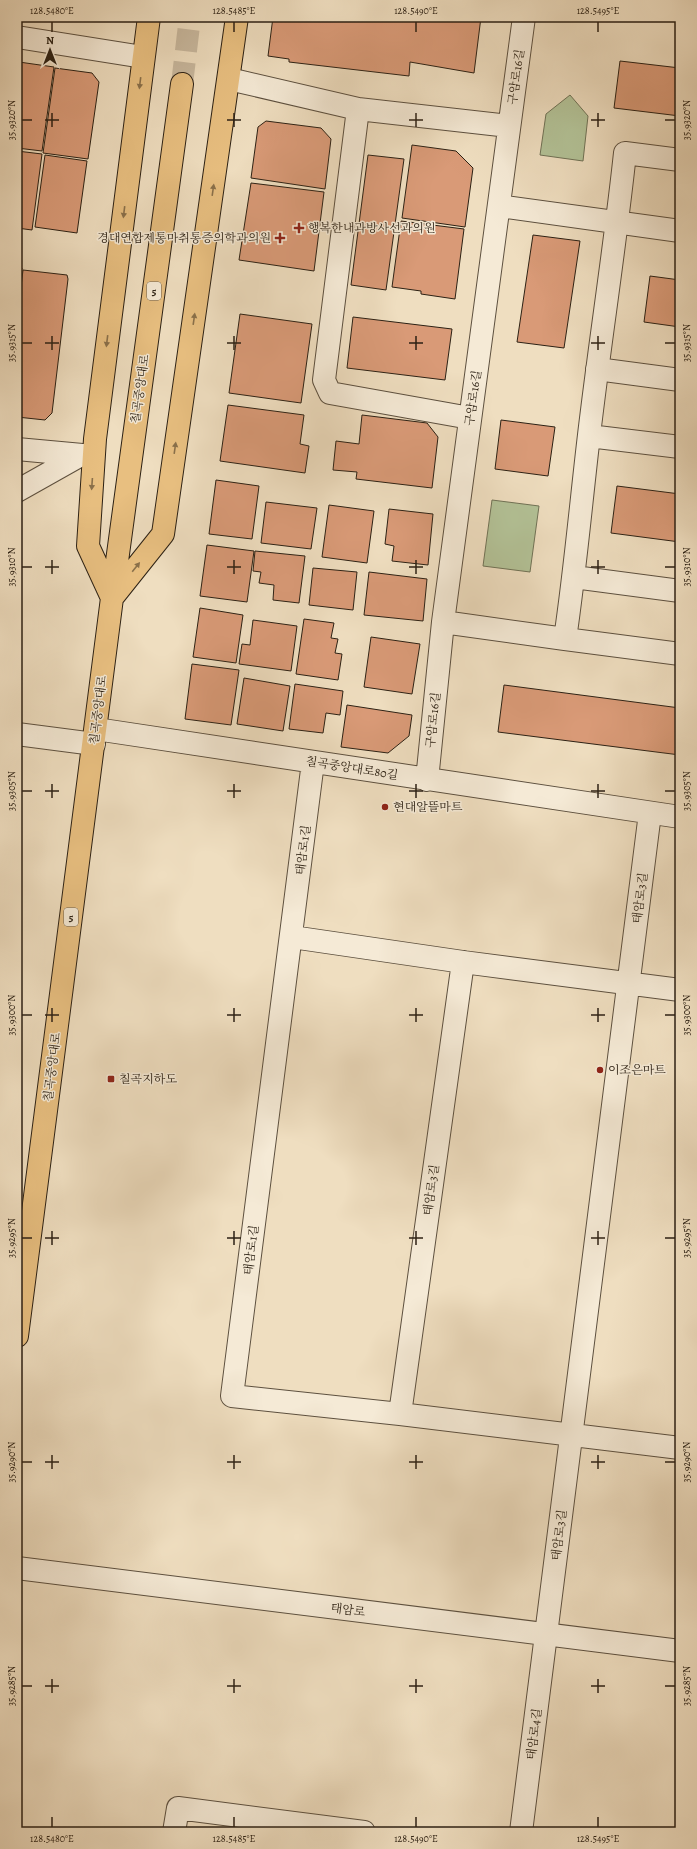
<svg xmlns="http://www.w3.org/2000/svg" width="697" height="1849" font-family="Alegreya,'Noto Serif KR',serif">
<rect width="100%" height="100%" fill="#efdec0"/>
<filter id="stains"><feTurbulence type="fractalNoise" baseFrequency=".005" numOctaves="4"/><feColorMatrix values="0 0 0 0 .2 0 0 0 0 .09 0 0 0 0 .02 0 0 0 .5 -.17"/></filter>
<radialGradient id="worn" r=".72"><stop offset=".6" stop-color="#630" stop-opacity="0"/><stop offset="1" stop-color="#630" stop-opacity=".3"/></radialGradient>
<!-- green -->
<path fill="#b3c297" stroke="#707256" d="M570,95L588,116L583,161L540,155L546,114Z
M492,500L539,506L530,572L483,566Z"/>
<!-- building -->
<path fill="#d99a77" stroke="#2c2114" d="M273,17H481L474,73L410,62L409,76L289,62V59L268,56Z
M620,61L680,68V116L614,108Z
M19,62L54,67L42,151L17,148V64Z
M55,68L92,73L99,82L88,159L43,153Z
M266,121L321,128L331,139L325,189L251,178L258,127Z
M412,145L456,151L473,168L465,227L402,218Z
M17,151L42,154L32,230L17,228Z
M45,155L87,161L77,233L35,227Z
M368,155L404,159L386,290L351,285Z
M251,183L324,192L314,271L239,260Z
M401,221L464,229L455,299L421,294V291L392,287Z
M533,235L580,241L564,348L517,342Z
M17,267L22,268L17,306Z
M23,270L67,275L68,279L52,413L45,420L17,417V320Z
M650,276L680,280V327L644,322Z
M240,314L312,324L301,403L229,393Z
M353,317L452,329L445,380L347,368Z
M228,405L304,415L300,444L309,446L305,473L220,461Z
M362,415L427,423L438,437L432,488L356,479L357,472L333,470L336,441L359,444Z
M501,420L555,427L548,476L495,469Z
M216,480L259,486L252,539L209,534Z
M617,486L680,494V542L611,533Z
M266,502L317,508L311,549L261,543Z
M329,505L374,511L367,563L322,557Z
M389,509L433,514L428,565L392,561L394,546L385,544Z
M207,545L254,551L247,602L200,596Z
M255,551L305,556L299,603L273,600L274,585L259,583L261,572L253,571Z
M313,568L357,572L353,610L309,605Z
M369,572L427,579L423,621L364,615Z
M200,608L243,615L236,663L193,657Z
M304,619L334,623L331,638L338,639L335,653L342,654L338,680L296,674Z
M253,620L297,626L291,671L239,664L242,644L250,645Z
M371,637L420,644L412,694L364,687Z
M192,664L239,670L231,725L185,719Z
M244,678L290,686L283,731L237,724Z
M295,684L343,691L340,715L326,713L323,733L289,729Z
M504,685L680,708V755L498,732Z
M347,705L412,715L409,736L388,753L341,747Z"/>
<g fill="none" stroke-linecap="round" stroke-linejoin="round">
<!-- major-tunnel -->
<path stroke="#c8b89e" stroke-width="22" stroke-dasharray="22 11" stroke-linecap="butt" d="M182,84L190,17"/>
<!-- minor casing -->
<g stroke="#5d503f" stroke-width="24">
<path id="minor" d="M17,37L143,57
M229,79L358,109L509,126
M358,109L324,380L330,393L470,418
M680,160L625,153C615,247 600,341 589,435C581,503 575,571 565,639L680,654
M499,206L680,231
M597,369L680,380
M589,436L680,447
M17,449L93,456
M17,491L81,455
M574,577L680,591
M443,622L565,639
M96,729L680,817
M17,734L94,744
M313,762L232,1396L400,1414L680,1448
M427,780L443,622L524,17
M292,937L463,962L680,990
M400,1414L463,962
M17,1568L680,1651
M174,1832L178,1808L364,1832
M521,1832L650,813"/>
</g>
<!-- major casing -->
<g stroke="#2c2114" stroke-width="24">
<path id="major" d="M149,17L95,439L88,546L112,598L163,534L237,17
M17,1336L112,598L182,84"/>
</g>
<!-- minor -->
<use href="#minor" stroke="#f5ead6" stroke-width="22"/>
<!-- major -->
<use href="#major" stroke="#e8bf80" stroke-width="22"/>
</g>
<!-- one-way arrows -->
<defs><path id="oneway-solid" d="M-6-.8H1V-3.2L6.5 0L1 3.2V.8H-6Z"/></defs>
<g fill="#8a704a">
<use href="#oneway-solid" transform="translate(140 83) rotate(97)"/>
<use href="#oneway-solid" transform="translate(213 190) rotate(-82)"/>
<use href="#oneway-solid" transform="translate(124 212) rotate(97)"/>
<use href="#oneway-solid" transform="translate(194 319) rotate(-82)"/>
<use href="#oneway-solid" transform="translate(107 341) rotate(97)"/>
<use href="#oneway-solid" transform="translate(175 448) rotate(-82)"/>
<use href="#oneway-solid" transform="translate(92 484) rotate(94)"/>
<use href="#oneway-solid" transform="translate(136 567) rotate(-51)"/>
</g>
<!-- ticks -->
<path fill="none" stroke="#2c2114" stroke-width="1.5" d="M52,22V32M234,22V32M416,22V32M598,22V32M52,113V127M234,113V127M416,113V127M598,113V127M22,120H32M45,120H59M227,120H241M409,120H423M591,120H605M665,120H675M52,336V350M234,336V350M416,336V350M598,336V350M22,343H32M45,343H59M227,343H241M409,343H423M591,343H605M665,343H675M52,560V574M234,560V574M416,560V574M598,560V574M22,567H32M45,567H59M227,567H241M409,567H423M591,567H605M665,567H675M52,784V798M234,784V798M416,784V798M598,784V798M22,791H32M45,791H59M227,791H241M409,791H423M591,791H605M665,791H675M52,1008V1022M234,1008V1022M416,1008V1022M598,1008V1022M22,1015H32M45,1015H59M227,1015H241M409,1015H423M591,1015H605M665,1015H675M52,1231V1245M234,1231V1245M416,1231V1245M598,1231V1245M22,1238H32M45,1238H59M227,1238H241M409,1238H423M591,1238H605M665,1238H675M52,1455V1469M234,1455V1469M416,1455V1469M598,1455V1469M22,1462H32M45,1462H59M227,1462H241M409,1462H423M591,1462H605M665,1462H675M52,1679V1693M234,1679V1693M416,1679V1693M598,1679V1693M22,1686H32M45,1686H59M227,1686H241M409,1686H423M591,1686H605M665,1686H675M52,1817V1827M234,1817V1827M416,1817V1827M598,1817V1827"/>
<!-- markers -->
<g fill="#8f2418" stroke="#f5ead6" stroke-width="1.5">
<path d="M297 222h4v4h4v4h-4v4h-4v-4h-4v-4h4z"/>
<path d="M278 232h4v4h4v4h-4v4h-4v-4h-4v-4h4z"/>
<circle cx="385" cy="807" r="4"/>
<circle cx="600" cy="1070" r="4"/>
<rect x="107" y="1075" width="8" height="8" rx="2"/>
</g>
<g text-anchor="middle" stroke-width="3" stroke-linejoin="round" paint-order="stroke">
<!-- shield labels -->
<g fill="#f5ead6" stroke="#685d4e" stroke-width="1">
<rect x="147" y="282" width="14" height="18" rx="3"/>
<rect x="64" y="908" width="14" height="18" rx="3"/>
</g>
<g font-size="11" font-weight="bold" fill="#2c2114">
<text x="154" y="295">5</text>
<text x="71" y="921">5</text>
</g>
<!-- street labels -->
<g font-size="12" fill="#2c2114" stroke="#f5ead6">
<text transform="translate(516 77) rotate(-82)" y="4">구암로16길</text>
<text transform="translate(140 389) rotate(-82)" y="4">칠곡중앙대로</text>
<text transform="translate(473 398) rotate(-82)" y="4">구암로16길</text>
<text transform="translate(98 710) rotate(-83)" y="4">칠곡중앙대로</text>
<text transform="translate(433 720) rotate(-84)" y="4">구암로16길</text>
<text transform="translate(352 768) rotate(9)" y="4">칠곡중앙대로80길</text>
<text transform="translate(303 850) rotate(-83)" y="4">태암로1길</text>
<text transform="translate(640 898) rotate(-83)" y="4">태암로3길</text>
<text transform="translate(52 1067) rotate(-83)" y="4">칠곡중앙대로</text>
<text transform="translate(431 1190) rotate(-82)" y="4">태암로3길</text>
<text transform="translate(251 1250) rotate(-83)" y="4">태암로1길</text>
<text transform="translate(559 1535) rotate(-83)" y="4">태암로3길</text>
<text transform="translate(348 1610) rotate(7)" y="4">태암로</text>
<text transform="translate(534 1734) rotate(-83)" y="4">태암로4길</text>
</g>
<!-- poi labels -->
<g font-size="12" fill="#2c2114" stroke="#f5ead6" text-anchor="start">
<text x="308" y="232">행복한내과방사선과의원</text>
<text x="271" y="242" text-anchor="end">경대연합제통마취통증의학과의원</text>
<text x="393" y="811">현대알뜰마트</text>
<text x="608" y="1074">이조은마트</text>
<text x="119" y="1083">칠곡지하도</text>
</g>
</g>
<!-- margin -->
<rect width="697" height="1849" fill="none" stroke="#efdec0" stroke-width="44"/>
<!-- north arrow -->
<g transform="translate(50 50)" stroke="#f5ead6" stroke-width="3" paint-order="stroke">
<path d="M0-3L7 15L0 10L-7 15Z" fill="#2c2114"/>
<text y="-6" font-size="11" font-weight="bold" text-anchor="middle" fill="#2c2114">N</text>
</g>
<rect x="22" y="22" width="653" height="1805" fill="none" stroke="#2c2114" stroke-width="1.5"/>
<g font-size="10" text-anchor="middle" fill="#2c2114">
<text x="52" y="14">128.5480°E</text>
<text x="234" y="14">128.5485°E</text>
<text x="416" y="14">128.5490°E</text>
<text x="598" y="14">128.5495°E</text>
<text transform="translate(11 120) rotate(-90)" y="4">35.9320°N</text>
<text transform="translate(686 120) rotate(-90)" y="4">35.9320°N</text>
<text transform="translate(11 343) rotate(-90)" y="4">35.9315°N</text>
<text transform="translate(686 343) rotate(-90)" y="4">35.9315°N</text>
<text transform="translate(11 567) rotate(-90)" y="4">35.9310°N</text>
<text transform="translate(686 567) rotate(-90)" y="4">35.9310°N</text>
<text transform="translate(11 791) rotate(-90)" y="4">35.9305°N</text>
<text transform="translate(686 791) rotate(-90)" y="4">35.9305°N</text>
<text transform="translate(11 1015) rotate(-90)" y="4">35.9300°N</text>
<text transform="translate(686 1015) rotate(-90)" y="4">35.9300°N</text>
<text transform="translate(11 1238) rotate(-90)" y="4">35.9295°N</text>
<text transform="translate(686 1238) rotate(-90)" y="4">35.9295°N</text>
<text transform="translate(11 1462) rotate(-90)" y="4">35.9290°N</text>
<text transform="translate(686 1462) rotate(-90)" y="4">35.9290°N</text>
<text transform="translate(11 1686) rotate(-90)" y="4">35.9285°N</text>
<text transform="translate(686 1686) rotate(-90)" y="4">35.9285°N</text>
<text x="52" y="1842">128.5480°E</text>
<text x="234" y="1842">128.5485°E</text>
<text x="416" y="1842">128.5490°E</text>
<text x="598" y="1842">128.5495°E</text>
</g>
<rect width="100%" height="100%" filter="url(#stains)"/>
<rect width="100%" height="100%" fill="url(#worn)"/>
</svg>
